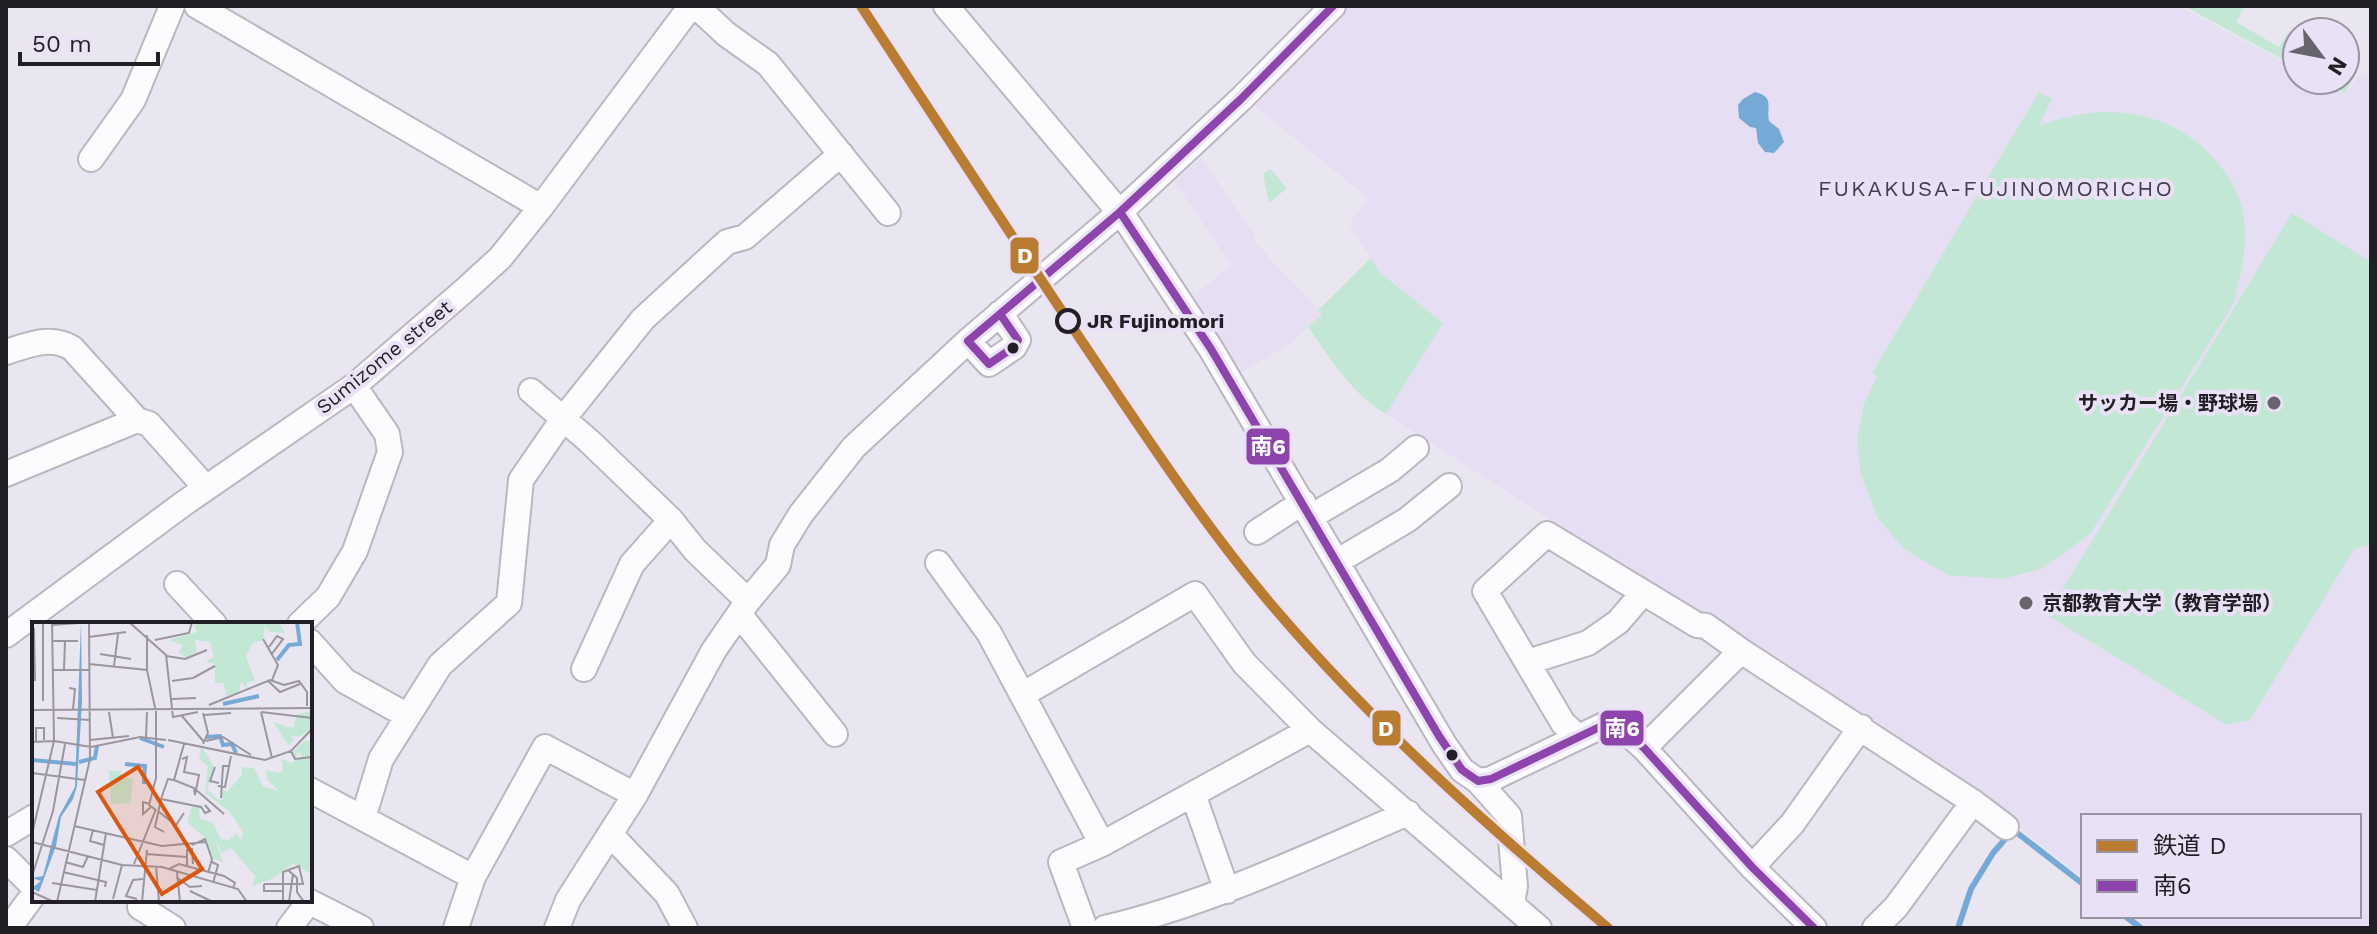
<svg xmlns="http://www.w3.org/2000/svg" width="2377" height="934" font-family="'Work Sans','Noto Sans JP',sans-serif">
<rect width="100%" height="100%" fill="#eae6f1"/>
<!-- built -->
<path fill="#e6def2" d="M1350,6H2178L2297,69V80H2317L2346,95L2360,73L2371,78V928H2148L2132,916H2359V816H2083V878L1976,793L1386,414L1443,323L1379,272L1349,224L1368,198L1255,106Z
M1201,158L1253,232L1255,242L1322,314L1288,346L1237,374L1189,300L1231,265L1175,182Z"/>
<!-- green -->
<path fill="#c3e7d5" d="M2184,6H2245L2236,22L2279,47L2289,31L2297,34L2294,47L2297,49V67Z
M2345,63L2358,70L2345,93L2321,80H2345Z
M2039,92L2052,99L2038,127C2099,100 2172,108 2216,161C2228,175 2238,191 2242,209C2249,242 2242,272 2233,305L2090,534L2043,568L2003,579L1948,575L1904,549L1877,517L1861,474L1857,439L1864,404L1877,377L1872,373Z
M1270,169L1287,188L1269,203L1263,174Z
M2292,213L2371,262V545L2354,549L2250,720L2227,725L2047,615Z
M1371,258L1379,272L1443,323L1386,414C1351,393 1331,360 1308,327L1322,315L1318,310Z"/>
<!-- water -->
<path fill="#76aad6" d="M1755,92C1775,97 1766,107 1769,121L1779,129L1784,142L1774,153L1765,152L1758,143L1756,128L1750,127L1739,118L1738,105L1743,99Z"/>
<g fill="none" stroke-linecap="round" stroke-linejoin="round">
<!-- stream -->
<path stroke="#76aad6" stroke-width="6" d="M2016,832L2083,884
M2125,916L2141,928
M1958,928L1971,889L1993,853L2007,837"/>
<!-- minor casing -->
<g stroke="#bab7bf" stroke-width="28">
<path id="minor" d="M197,6L541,207
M696,6L726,34L768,64L888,213
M946,6L1126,220L1211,349L1444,744L1462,770L1478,781L1509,816L1515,886L1512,903
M91,159L133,100L172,6
M968,341L989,364L1014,347L1018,340L1000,313
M6,352C29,345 50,335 72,348L137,420L149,424L206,488
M531,391L589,441L671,520L695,550L748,601
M6,474L137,420
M1312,516L1390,470L1416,448
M1257,532L1303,502
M1338,561L1407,520L1449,486
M938,563L989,633L1102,844
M177,584L214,624
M739,614L835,734
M300,624L328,597L355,551L390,452L387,434L354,386
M6,635L183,504L354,386L465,290L500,258L541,207L691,6
M310,642L345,681L408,716
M1741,651L1973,802L2006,827
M1528,662L1588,643L1618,622L1643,593
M584,669L632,564L671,520
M1022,695L1195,594L1244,663L1310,730L1539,928
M1578,737L1563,723L1485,591L1547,534L1697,625L1706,626L1741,651L1644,748
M1478,781L1491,779L1606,724L1616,723L1644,748L1752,867L1814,928
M310,790L473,877L456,928
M1193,794L1227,891
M363,818L381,759L440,665L509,603L521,480L563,419L643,319L727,242L745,237L841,154
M6,834L34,817
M610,834L667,894L685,928
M6,859L34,887
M1752,867L1792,824L1861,727
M473,877L545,747L635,795
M306,900L361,928
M140,907L173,928
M9,928L34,894
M289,928L309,902
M557,928L568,900L635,795L714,650L748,601L778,565L782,545L801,514L854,447L968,341L1120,212L1241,99L1333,6
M1085,928L1061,862L1102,844L1310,730
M1105,928C1211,903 1308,856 1408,813
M1875,928L1896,907L1973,802"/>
</g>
<!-- minor -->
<use href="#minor" stroke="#fcfbfd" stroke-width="24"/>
<!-- bus-1 casing -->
<g stroke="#e9e1f5" stroke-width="14">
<path id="bus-1" d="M1120,212L1211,349L1439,736L1462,770L1478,781L1491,779L1606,724L1616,723L1644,748L1752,867L1814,928
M1000,314L1018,340L1014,347L989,364L968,341Z
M1000,314L1120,212L1241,99L1333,6"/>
</g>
<!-- bus-1 -->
<use href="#bus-1" stroke="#8e44ad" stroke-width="8"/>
<!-- rail-1 casing -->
<g stroke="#e9e1f5" stroke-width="16">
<path id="rail-1" d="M861,6C934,117 1007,229 1081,340C1143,432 1204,526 1276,610C1376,727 1491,829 1608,928"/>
</g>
<!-- rail-1 -->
<use href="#rail-1" stroke="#ba7c31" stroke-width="10"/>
</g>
<!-- markers -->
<circle fill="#e9e1f5" stroke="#211e25" stroke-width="4" cx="1068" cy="321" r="11"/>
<g fill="#211e25" stroke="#e9e1f5" stroke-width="3">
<circle cx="1013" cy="348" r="7"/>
<circle cx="1452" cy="755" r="7"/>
</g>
<g fill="#67646c" stroke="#e9e1f5" stroke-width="3">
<circle cx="2274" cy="403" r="8"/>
<circle cx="2026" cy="603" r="8"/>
</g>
<g text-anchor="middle" stroke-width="8" stroke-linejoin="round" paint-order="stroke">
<!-- stop labels -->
<g font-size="20" font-weight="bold" fill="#211e25" stroke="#e9e1f5" text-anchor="start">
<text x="1087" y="328">JR Fujinomori</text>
</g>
<!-- street labels -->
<g font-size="20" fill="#211e25" stroke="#e9e1f5">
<text transform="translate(384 357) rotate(-39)" y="7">Sumizome street</text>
</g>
<!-- poi labels -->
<g font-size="20" font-weight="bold" fill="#211e25" stroke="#e9e1f5" text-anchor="end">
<text x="2258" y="410">サッカー場・野球場</text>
<text x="2042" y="610" text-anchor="start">京都教育大学（教育学部）</text>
</g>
<!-- neighbourhood labels -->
<g font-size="22" letter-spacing="2" fill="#443e4e" stroke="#e9e1f5">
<text x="1996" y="196">FUKAKUSA-FUJINOMORICHO</text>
</g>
</g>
<!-- overview -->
<g transform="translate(32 622)">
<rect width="280" height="280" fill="#eae6f1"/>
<path d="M161,0H247L253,11L238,10L233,4L231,18L221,21L214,34L223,59L215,60V67L209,59L207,71L194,74L192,61H183V42L173,40L182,35L178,20L163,18L165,30L155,36L147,31L150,23L137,18L165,10ZM280,89V106L267,115L258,113L262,117L257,124L241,100L261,106L265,92ZM272,119H280V253L261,241L242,256L220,264L223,254L199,226L190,231L182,215L191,240L182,237L173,216L155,200L160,185H167L168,196L181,201L189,217L197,218L205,211L209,218L211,210L198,190L173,171L176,144L167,137L169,124L183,145L175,167L187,178L191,177L189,169H196L210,153V145L222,146L231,164L247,169L235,158L234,148L246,151L251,149L250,137L259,141L271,134L266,130L263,137L260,131ZM77,149H89L90,156L101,157L99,181L79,182Z" fill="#c3e7d5"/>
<path d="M49,0L50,79L45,164L41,177L29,195L24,224L7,270L0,266L9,259L0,256L11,254L27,194L43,165Z" fill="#76aad6"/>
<path fill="none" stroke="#76aad6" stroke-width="4" d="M245,38L257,23L268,22L265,0M191,82L227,74M174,115L188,114L191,123L200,122L204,131M108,116L132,125M0,138L44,142M47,140L63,136L65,124M93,142L113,144L112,162"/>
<path fill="none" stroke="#9a969f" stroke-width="2" d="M97,0L134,33L141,95L166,90M20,3L47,1M2,6L3,59M115,13V48M57,15L94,10M231,17L246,43L240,58M123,18L157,11L160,0M20,19H46M237,25L245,14L251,17L239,33M68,32L99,37M134,34L153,37L175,28M57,42L115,48L124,90V156L117,183L124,188M82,44L86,12M20,48H57M32,48L33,19M235,58L248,70L268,62M140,59L161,56L183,44M37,66L43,67L41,87M140,77L164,76M11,79V0M177,83L238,58L252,63L267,59L275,70V84M0,88L280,86M77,90L81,116M229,90L280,96M229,90L240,136M171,91L176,111L171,122M172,93L199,91M150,94L172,120M25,96L58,98M114,115L115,90M58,118L97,114M136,118L233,138L259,129L280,107M174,119L191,115L219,133M0,120L22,119L20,0M4,120V106H12V118M259,129L263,137L280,135M150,137L155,135L152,150L167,153L163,173L162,166M183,145L178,159L187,161M0,151L53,158M142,158L162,166L192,192M186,164L193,165L199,134M189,176L191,144H197M129,177L169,185L173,191L178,189L173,183M118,182L111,180V192L119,185M127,190L144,203L152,191M42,204L130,224L174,220M61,208L58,219L72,223M132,210L123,205L129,177L136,157L142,158L152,122M0,212L22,119L59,125L108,115L134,118M0,220L90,243L130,245L206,267L215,280M160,223L173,217L180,237L176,251M114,232L155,235M33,240L51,245L56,234M180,240L186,243L181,261M102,242L124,187M124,244L127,280M155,244V228L160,227L161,242M137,247L147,242L192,254L203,261L201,266M256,248L265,256V270L272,280M31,250L74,260L73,265M145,250L148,280M0,254L21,189L33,122M144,255L158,265L170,264M20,261L65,268M232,262H265M232,262V269H251M158,269L181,280M0,270L22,280M81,277L90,243M105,277L94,274L101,258L111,257M25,280L58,137L57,0M63,280L74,211M110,280L115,228M251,280V250L267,244L271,262H265M257,280L261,252"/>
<path fill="#de560d" fill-opacity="0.15" stroke="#de560d" stroke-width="4" d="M106,145L170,247L130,272L66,170Z"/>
<rect width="280" height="280" fill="none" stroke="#211e25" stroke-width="4"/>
</g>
<g stroke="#e9e1f5" stroke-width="3">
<rect x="1009" y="236" width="31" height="39" rx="8" fill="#ba7c31"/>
<rect x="1245" y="427" width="46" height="39" rx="8" fill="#8e44ad"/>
<rect x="1599" y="709" width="46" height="38" rx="8" fill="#8e44ad"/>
<rect x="1371" y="709" width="31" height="38" rx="8" fill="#ba7c31"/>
</g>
<g font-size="22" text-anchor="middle" font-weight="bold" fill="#fff">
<text x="1025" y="263">D</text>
<text x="1268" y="454">南6</text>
<text x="1622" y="736">南6</text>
<text x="1386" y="736">D</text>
</g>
<!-- border -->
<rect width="2377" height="934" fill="none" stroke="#211e25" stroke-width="16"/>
<!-- legend -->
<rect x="2081" y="814" width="280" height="104" fill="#e9e1f5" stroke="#9993a2" stroke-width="2"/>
<rect x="2097" y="840" width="40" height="12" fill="#ba7c31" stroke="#9993a2" stroke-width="2"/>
<text x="2153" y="854" font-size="24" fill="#211e25">鉄道 D</text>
<rect x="2097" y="880" width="40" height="12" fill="#8e44ad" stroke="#9993a2" stroke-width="2"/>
<text x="2153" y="894" font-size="24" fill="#211e25">南6</text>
<!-- north arrow -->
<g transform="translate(2321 56) rotate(122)"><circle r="38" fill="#e9e1f5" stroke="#9993a2" stroke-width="2"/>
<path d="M0-6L14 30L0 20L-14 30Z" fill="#67646c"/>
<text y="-12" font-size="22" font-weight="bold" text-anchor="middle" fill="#211e25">N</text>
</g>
<!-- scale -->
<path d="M20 52v12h138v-12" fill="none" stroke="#211e25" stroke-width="4"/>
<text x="32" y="52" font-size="24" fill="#211e25" stroke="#e9e1f5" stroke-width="6" paint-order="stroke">50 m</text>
</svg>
